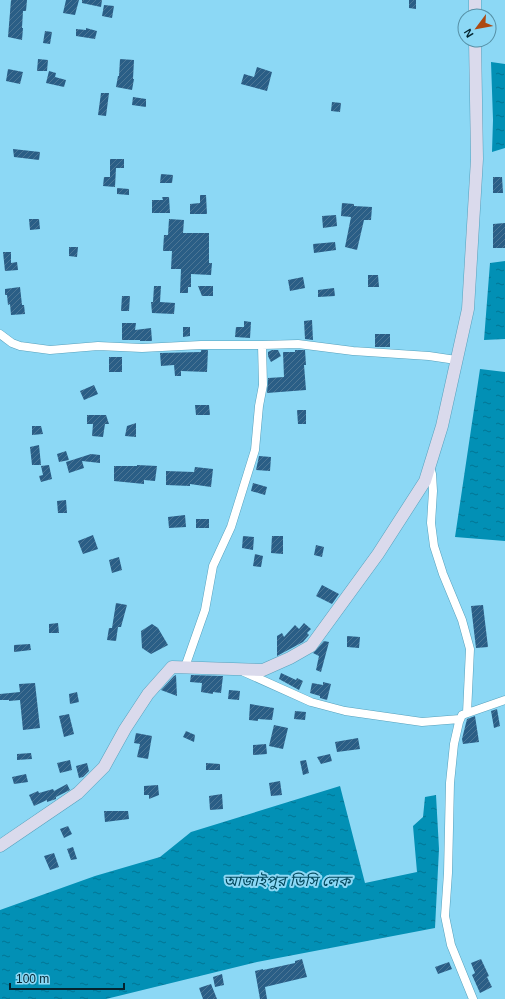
<svg xmlns="http://www.w3.org/2000/svg" width="505" height="999" font-family="Helvetica,'Noto Sans Bengali',sans-serif">
<defs>
<pattern id="water-ripples" width="26" height="14" patternUnits="userSpaceOnUse"><rect width="26" height="14" fill="#0290b5"/><path d="M2 4q2-2 4 0t4 0M15 11q2-2 4 0t4 0" fill="none" stroke="#027594"/></pattern>
<pattern id="building-hatch" width="6" height="6" patternUnits="userSpaceOnUse"><rect width="6" height="6" fill="#2a5e86"/><path d="M-1 1l2-2M0 6l6-6M5 7l2-2" fill="none" stroke="#4c7695"/></pattern>
</defs>
<rect width="100%" height="100%" fill="#8cd8f5"/>
<!-- water -->
<path fill="url(#water-ripples)" d="M491,62L505,64V148L492,152L493,120Z
M505,261V339L484,340L490,263Z
M480,369L505,372V541L455,537Z
M340,786L365,883L417,872L413,826L423,817L425,797L436,795L439,849L435,928L257,962L106,999H0V910L95,876L160,857L191,832Z"/>
<!-- building -->
<path fill="url(#building-hatch)" d="M11,0H27L26,11H23L22,28H23L22,40L8,37Z
M66,0H79L75,15L63,13Z
M82,0H102L101,7L82,3Z
M409,0H416V9L409,8Z
M104,5L114,6L112,18L102,16Z
M86,28L97,31L95,39L76,36V29L86,30Z
M45,31L52,32L50,44L43,43Z
M38,59L48,60L47,71H37Z
M120,59L134,60L133,79H134L132,90L116,87L118,76H119Z
M257,67L272,72L267,91L241,84L244,74L254,77Z
M8,69L23,72L20,84L6,81Z
M49,71L56,73L55,77L66,80L64,87L46,83Z
M101,93H109L106,116L98,115Z
M133,97L146,99V107L132,105Z
M332,102L341,103L340,112L331,111Z
M13,149L40,152L39,160L14,157Z
M110,159H124V168H116L115,187L103,186L104,177H110Z
M161,174L173,175L172,183H160Z
M493,177H502L503,193H493Z
M117,188L129,189V195L117,194Z
M200,195H206L207,214H190V204L200,203Z
M162,197H169L170,213H152V200H163Z
M342,203L354,204V206L372,207L371,220H364L357,250L345,247L351,217L341,216Z
M336,215L337,226L323,228L322,216Z
M29,219H39L40,229L30,230Z
M169,219L184,220L183,233H209V263H212L211,275L191,274V287H188V293H180L181,269H171L172,251H163L164,235H168Z
M505,223V248H493V224Z
M335,242L336,250L314,253L313,244Z
M69,247H78L77,257L69,256Z
M3,252H11V263L17,262L18,270L5,271Z
M368,275H378L379,287H368Z
M303,277L305,288L290,291L288,280Z
M154,286H161L160,302L175,303L174,314L152,313L151,302H153Z
M198,286H213V296H202Z
M20,287L22,305H24L25,314L11,315L10,304L8,305L7,295H5V289Z
M334,288L335,296L318,297V290Z
M122,296H130L129,311H121Z
M312,320L313,340L305,339L304,321Z
M244,321L251,322L250,338L235,337L236,327H244Z
M122,323H136L135,330L151,328L152,341H140V340H122Z
M183,327H190V336L183,337Z
M375,334H390V347H375Z
M201,350H208L207,372L181,371V376H175L174,365L161,366L160,353L201,352Z
M272,350H278L281,356L271,362L268,356V352Z
M295,350H305L306,365H304L306,390L267,393L268,378L284,377L283,352H295Z
M109,357H122V372H109Z
M94,385L98,394L84,400L80,391Z
M195,405H209L210,415H196Z
M297,410H306V424H298Z
M87,415H106L109,424H105L103,437L92,436L93,424H87Z
M136,423V437L125,436L127,426Z
M32,426H41L43,434L32,435Z
M39,445L41,465H32L30,447Z
M66,451L69,460L59,462L57,454Z
M91,454L100,455V463L82,461L84,468L69,473L66,462Z
M259,456L271,457L270,471L256,470Z
M49,465L52,479L41,482L39,476L43,475L41,466Z
M137,465L157,466L155,481L144,480V484L114,481V466H137Z
M195,467L213,469L211,487L190,484V486L166,485V471L194,472Z
M253,483L267,487L265,495L251,491Z
M66,500L67,513H58L57,501Z
M185,515L186,527L169,528L168,517Z
M196,519H209V528H196Z
M93,535L98,549L83,554L78,541Z
M243,536L254,537L253,550L242,548Z
M272,536H283V554L271,553Z
M316,545L324,547L322,557L314,555Z
M255,554L263,556L261,567L253,566Z
M119,557L122,570L112,573L109,560Z
M322,585L339,594L332,604L316,596Z
M116,603L127,605L121,627H118L116,641L107,640L109,628H112Z
M483,605L488,647L476,648L471,606Z
M58,623L59,633H49V624Z
M304,623L311,629L307,633L309,635L303,642L277,656V636L282,633L284,637L295,625L299,629Z
M152,624L158,628L168,645L151,654L142,648L141,631Z
M347,636L360,637L359,648L347,647Z
M324,641L329,642L321,672L316,670L319,656L313,653Z
M30,644L31,650L14,652V645Z
M281,673L296,680L297,678L303,681L299,690L279,679Z
M176,675L177,696L161,690L174,676Z
M191,675L223,676L221,693L213,692V694L201,692L202,683L190,682Z
M323,682L331,684L327,700L320,698V696L310,693L312,683L323,685Z
M35,683L40,728L23,730L20,700L9,701V700H0V694L20,692L19,684Z
M229,690L240,691L239,700L228,699Z
M77,692L79,702L70,704L69,694Z
M250,704L274,708L272,720L258,719V721L249,720Z
M497,709L500,726L494,728L491,711Z
M295,711L306,712L305,720L294,719Z
M69,714L74,734L64,737L59,716Z
M475,716L479,742L463,744L462,739L467,719Z
M274,725L288,728L283,749L269,746Z
M186,731L195,735L194,742L183,737Z
M136,733L152,736L148,759L137,757L140,744L134,743Z
M358,738L360,749L337,752L335,742Z
M266,744L267,754L253,755V745Z
M31,753L32,759L17,760V754Z
M330,754L332,761L321,764L317,757Z
M70,760L72,770L60,773L57,763Z
M306,760L309,773L303,775L300,761Z
M87,763L89,771L83,777L79,778L76,766Z
M206,763L220,764V770H206Z
M26,774L28,782L14,784L12,777Z
M280,781L282,795L271,796L269,783Z
M67,784L70,790L56,797V799L47,802V800L34,806L29,795L38,791L39,793L53,789L54,791Z
M158,785L159,795L149,799V795H144V786Z
M222,794L223,809L210,810L209,796Z
M104,811H128L129,819L105,822Z
M68,826L72,834L64,838L60,829Z
M73,847L77,859L71,860L67,849Z
M54,853L59,867L50,870L44,856Z
M302,959L307,977L265,987L267,999H260L255,971L263,969V970L295,963V961Z
M481,959L489,976L487,977L492,987L480,993L472,975L475,973L471,963Z
M449,962L452,969L438,974L435,967Z
M222,974L224,985L215,987L213,977Z
M211,984L217,999H203L199,988Z"/>
<g fill="none" stroke-linecap="round" stroke-linejoin="round">
<!-- street casing -->
<g stroke="#56a1bd" stroke-width="9">
<path id="street" d="M0,334L12,343L20,346L50,350L98,346L142,348L201,345H262
M430,467L432,474L433,491L431,523L434,546L443,574L462,620L470,649L467,713
M185,667L205,610L213,566L231,527L255,450L259,406L263,385L262,345L298,344L353,351L429,356L456,360
M244,672L311,702L345,711L422,722L460,719
M473,999L451,945L445,916L448,873L450,783L454,744L459,722L462,715L505,700"/>
</g>
<!-- secondary casing -->
<g stroke="#56a1bd" stroke-width="13">
<path id="secondary" d="M475,0V16
M0,846L78,793L104,767L125,729L148,694L172,667L263,670L290,658L311,646L378,554L425,481L442,426L468,309L477,159L475,40"/>
</g>
<!-- street -->
<use href="#street" stroke="#fff" stroke-width="8"/>
<!-- secondary -->
<use href="#secondary" stroke="#dadaec" stroke-width="12"/>
</g>
<g text-anchor="middle" stroke-width="4" stroke-linejoin="round" paint-order="stroke">
<!-- water labels -->
<g font-size="15" font-style="italic" fill="#03485c" stroke="#8cd8f5">
<text x="287" y="886">আজাইপুর ডিসি লেক</text>
</g>
</g>
<!-- north arrow -->
<g transform="translate(477 28) rotate(238)"><circle r="19" fill="#8cd8f5" stroke="#5690a6"/>
<path d="M0-3L7 15L0 10L-7 15Z" fill="#ad4a12"/>
<text y="-6" font-size="11" font-weight="bold" text-anchor="middle" fill="#042530">N</text>
</g>
<!-- scale -->
<path d="M10 983v6h114v-6" fill="none" stroke="#042530" stroke-width="2"/>
<text x="16" y="983" font-size="12" fill="#042530" stroke="#8cd8f5" stroke-width="3" paint-order="stroke">100 m</text>
</svg>
